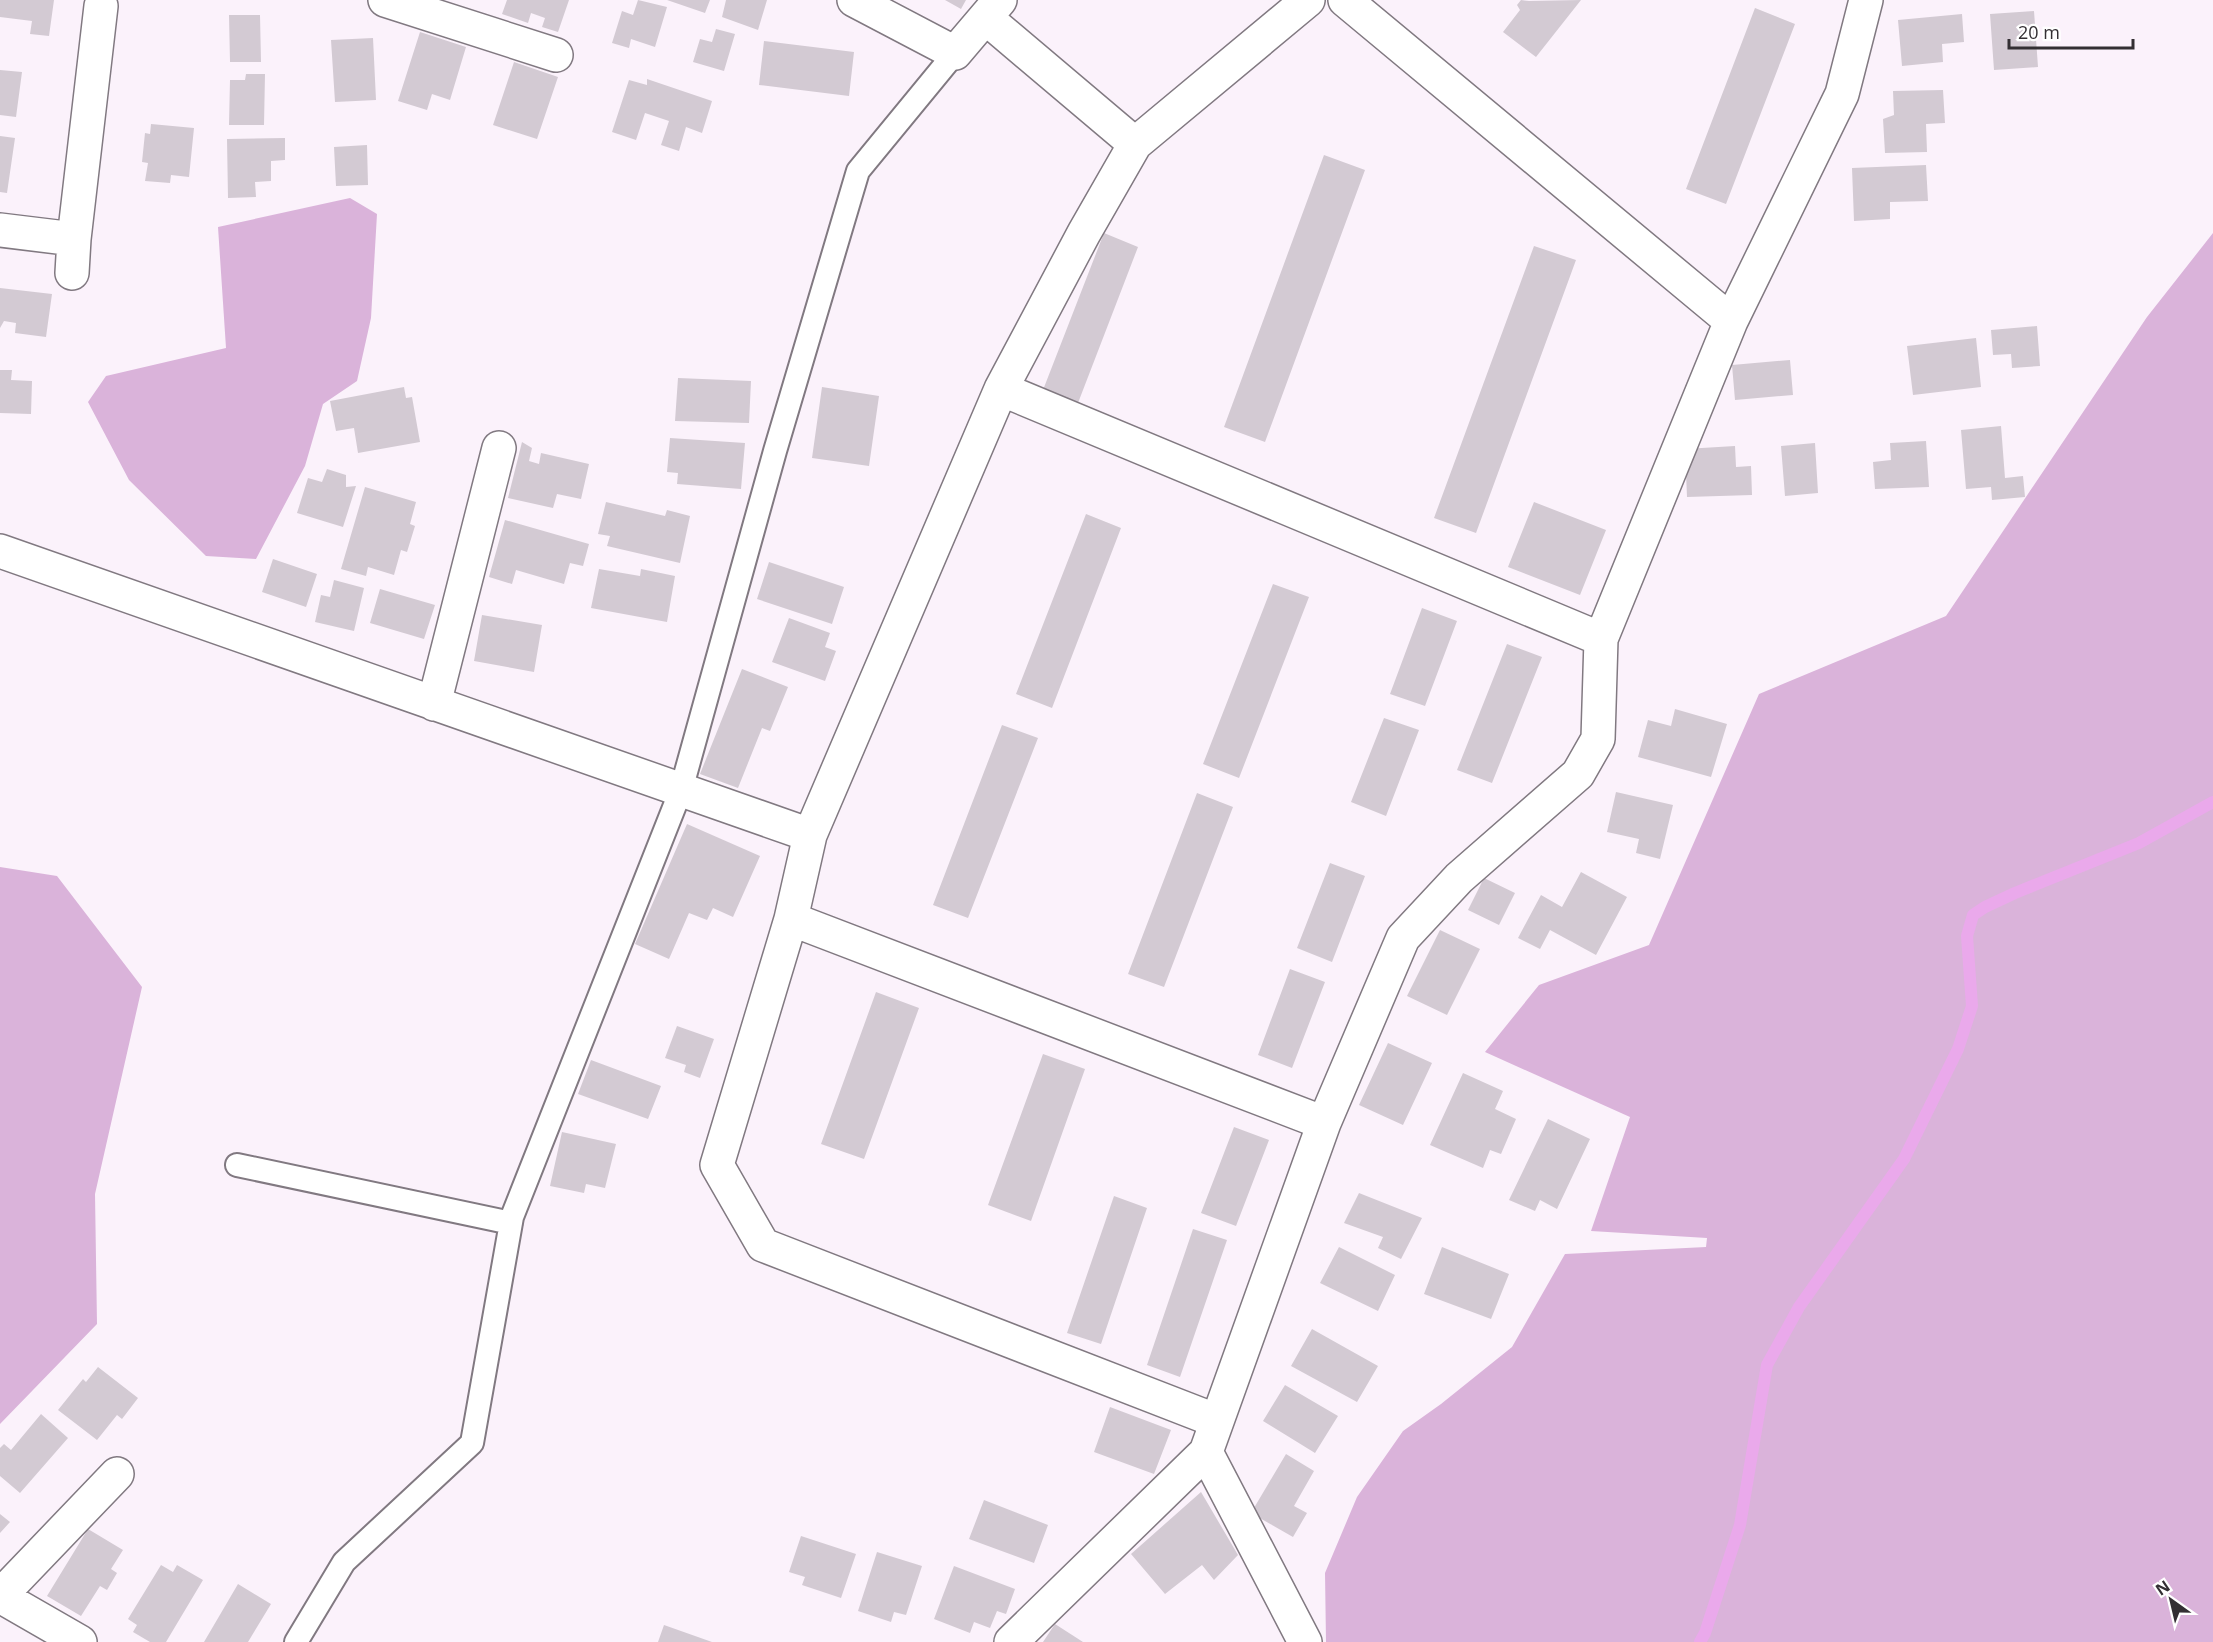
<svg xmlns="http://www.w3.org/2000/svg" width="2213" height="1642" font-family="'Open Sans',sans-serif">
<rect width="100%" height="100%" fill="#fbf2fb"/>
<!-- green -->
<path fill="#dab3da" d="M350,198L377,214L371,318L357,381L323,404L305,466L256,559L206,556L129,480L88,402L106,376L226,348L218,227Z
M2213,233V1642H1326L1325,1573L1357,1497L1403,1431L1441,1404L1512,1347L1565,1254L1706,1247L1707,1238L1591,1231L1630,1117L1485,1052L1539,985L1649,945L1759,694L1946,616L2147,317Z
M0,867L57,876L142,987L95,1194L97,1324L0,1424Z"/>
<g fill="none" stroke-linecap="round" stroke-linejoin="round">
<!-- stream -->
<path stroke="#eaa9eb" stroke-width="12" d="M1700,1642L1705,1633L1740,1525L1767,1365L1799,1307L1904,1159L1958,1049L1972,1006L1967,936L1973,915L1985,907L2015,893L2139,843L2213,802"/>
</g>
<!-- building -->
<path fill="#d3cad3" d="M0,0H54L49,36L30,34L32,21L0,17Z
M507,0H569L558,32L542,27L545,18L531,13L528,23L502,14Z
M638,0L667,7L655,47L631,39L629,48L612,43L622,11L633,15Z
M667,0H710L705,13Z
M726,0H767L758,30L722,17Z
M945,0H966L961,9Z
M1521,0L1529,1L1581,0L1536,57L1503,32L1520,10L1517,5Z
M1755,8L1795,24L1726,204L1686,189Z
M2034,11L2038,67L1994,70L1990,14Z
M1962,14L1964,42L1942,44L1943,62L1902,66L1898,20Z
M229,15H260L261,62H230Z
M716,29L735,34L724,71L693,62L700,39L712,42Z
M420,32L466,47L450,100L432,94L427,110L398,101Z
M373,38L376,100L335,102L331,40Z
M764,41L854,52L849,96L759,85Z
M514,62L558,77L537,139L493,125Z
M0,70L22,72L16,117L0,115Z
M246,74H265L264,125H229L230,80H245Z
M647,79L712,101L702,133L686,127L679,151L661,145L669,121L645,113L636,140L612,132L629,80L647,85Z
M1943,90L1945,123L1926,124L1927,152L1885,153L1883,119L1894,115L1893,91Z
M151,124L194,128L189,177L171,175L170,183L145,181L148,163L142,162L145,133L150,134Z
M0,136L15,138L7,193L0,192Z
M285,138V160L271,161V181L255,182L256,197L228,198L227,139Z
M367,145L368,185L336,186L334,147Z
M1324,155L1365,170L1265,442L1224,427Z
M1926,165L1928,201L1890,202V219L1854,221L1852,168Z
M1104,233L1138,247L1078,403L1043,390Z
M1534,246L1576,260L1476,533L1434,518Z
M0,288L52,294L46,337L15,333L16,323L4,321L0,328Z
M2037,326L2040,366L2012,368L2011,354L1993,355L1991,330Z
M1976,338L1981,387L1913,395L1907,346Z
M1790,360L1793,395L1735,400L1732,365Z
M0,370H12L11,380L32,381L31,414L0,413Z
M678,378L751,381L749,423L675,421Z
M404,387L406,398L412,397L420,442L358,453L354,428L336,431L330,401Z
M822,387L879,396L869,466L812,458Z
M2001,426L2005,478L2023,476L2025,497L1992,500L1991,487L1966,489L1961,430Z
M670,438L745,443L741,489L677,484L678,473L667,472Z
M1926,441L1929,487L1875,489L1873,462L1891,460L1890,443Z
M522,442L532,448L529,461L539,464L541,453L589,464L581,499L557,494L553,508L508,498Z
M1815,443L1818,493L1785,496L1781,446Z
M1735,446L1736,467L1751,466L1752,495L1687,497L1685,449Z
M327,469L346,475V487L356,486L343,527L297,513L308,478L322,482Z
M365,487L416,502L410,524L415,526L407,552L401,550L394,575L368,567L366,576L341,569Z
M606,502L665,516L667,510L690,516L680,563L607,546L610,536L598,534Z
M1534,502L1606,530L1580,595L1508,567Z
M1086,514L1121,528L1052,708L1016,694Z
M505,520L589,544L583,566L570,563L564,584L516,570L512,584L489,577Z
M273,559L317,574L306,607L262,592Z
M769,562L844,587L832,624L757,599Z
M599,569L640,576L641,569L675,576L667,622L591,608Z
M334,580L364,588L354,631L315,622L321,595L330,597Z
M1273,584L1309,597L1239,778L1203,764Z
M380,589L435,605L424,639L370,623Z
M1422,608L1457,621L1425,706L1390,694Z
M482,615L542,625L534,672L474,661Z
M789,618L830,633L825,647L836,651L825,681L772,662Z
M1507,644L1542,657L1492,783L1457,770Z
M742,669L788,687L770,731L762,728L738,788L700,774Z
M1675,709L1727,724L1711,777L1638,757L1648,720L1671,726Z
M1384,718L1419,730L1386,816L1351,802Z
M1002,725L1038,738L968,918L933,905Z
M1616,792L1673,805L1660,859L1636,853L1639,839L1607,832Z
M1197,793L1233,807L1164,987L1128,974Z
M687,824L760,856L733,917L713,908L707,920L689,913L669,959L635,944Z
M1330,863L1365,876L1332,962L1297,948Z
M1581,872L1627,897L1596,955L1550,930L1540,949L1518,938L1541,895L1562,907Z
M1484,878L1515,893L1499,925L1468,910Z
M1440,930L1480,949L1447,1015L1407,996Z
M1290,969L1325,982L1292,1068L1258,1055Z
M876,992L919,1008L864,1159L821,1144Z
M677,1026L714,1039L700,1078L684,1072L686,1065L665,1058Z
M1388,1043L1432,1063L1403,1125L1359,1105Z
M1043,1054L1085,1069L1031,1221L988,1205Z
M591,1060L661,1086L648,1119L578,1094Z
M1463,1073L1503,1091L1495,1109L1516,1119L1501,1154L1490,1150L1483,1168L1430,1145Z
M1548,1119L1590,1139L1557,1209L1540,1200L1535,1211L1509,1200Z
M1234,1127L1269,1140L1236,1226L1201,1213Z
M562,1132L616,1144L605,1188L586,1184L584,1193L550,1186Z
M1359,1193L1422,1218L1401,1259L1378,1248L1383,1237L1344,1223Z
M1114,1196L1147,1208L1101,1344L1067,1333Z
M1193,1229L1227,1240L1180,1377L1147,1365Z
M1339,1247L1395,1275L1378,1311L1320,1283Z
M1442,1247L1509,1274L1491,1319L1424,1294Z
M1312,1329L1378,1366L1357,1402L1291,1366Z
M98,1367L138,1398L122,1419L117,1415L97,1440L58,1410L83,1379L86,1382Z
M1285,1385L1338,1416L1315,1453L1263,1421Z
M1110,1407L1171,1430L1154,1474L1094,1452Z
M41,1414L68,1438L20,1493L0,1476V1448L4,1444L11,1450Z
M1286,1454L1314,1471L1294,1506L1307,1513L1293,1537L1251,1513Z
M1201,1492L1238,1555L1214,1580L1202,1565L1165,1594L1131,1554Z
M984,1500L1048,1525L1034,1563L969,1539Z
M0,1514L10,1522L0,1533Z
M88,1529L123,1550L111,1569L117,1573L107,1590L100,1586L81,1616L47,1596Z
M801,1536L856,1554L841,1598L802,1585L805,1577L789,1572Z
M877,1552L922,1566L906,1615L894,1612L891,1622L858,1611Z
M161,1565L173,1572L177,1565L203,1580L166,1642H150L133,1632L137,1625L128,1619Z
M954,1566L1015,1589L1006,1614L997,1611L990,1628L974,1622L970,1633L934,1619Z
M238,1584L271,1604L248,1642H204Z
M1055,1624L1083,1642H1043Z
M664,1625L712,1642H658Z"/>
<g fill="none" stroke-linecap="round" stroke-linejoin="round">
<!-- service casing -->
<g stroke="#817981" stroke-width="26">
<path id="service" d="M237,1165L511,1223
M296,1642L344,1562L472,1443L512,1217L681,790L775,451L858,171L955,53"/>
</g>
<!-- minor casing -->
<g stroke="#817981" stroke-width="36">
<path id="minor" d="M385,0L556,55
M854,0L955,53L1000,0
M1345,0L1731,321
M986,18L1135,144
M0,230L74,239
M72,273L74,239L101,6
M1001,389L1601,639
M0,551L810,835
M434,704L499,448
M791,919L1324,1123
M1217,1421L763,1245L717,1165L791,919L810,835L1001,389L1084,233L1135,144L1308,0
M1206,1452L1305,1642
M0,1596L117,1474
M0,1596L80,1642
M1011,1642L1206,1452L1324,1123L1403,938L1459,878L1578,774L1598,739L1601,639L1731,321L1842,94L1866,0"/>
</g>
<!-- service -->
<use href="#service" stroke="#fff" stroke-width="22"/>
<!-- minor -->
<use href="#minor" stroke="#fff" stroke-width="33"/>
</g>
<!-- north arrow -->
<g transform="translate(2171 1600) rotate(326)" stroke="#ffffff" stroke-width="4.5" paint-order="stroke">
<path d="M0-4.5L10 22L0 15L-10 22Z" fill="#332f33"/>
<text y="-9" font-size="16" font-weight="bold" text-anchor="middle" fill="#332f33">N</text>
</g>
<!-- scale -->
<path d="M2009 39v9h124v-9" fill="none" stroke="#332f33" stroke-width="3"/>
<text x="2018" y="39" font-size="18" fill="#332f33" stroke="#ffffff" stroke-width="4.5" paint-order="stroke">20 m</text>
</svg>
